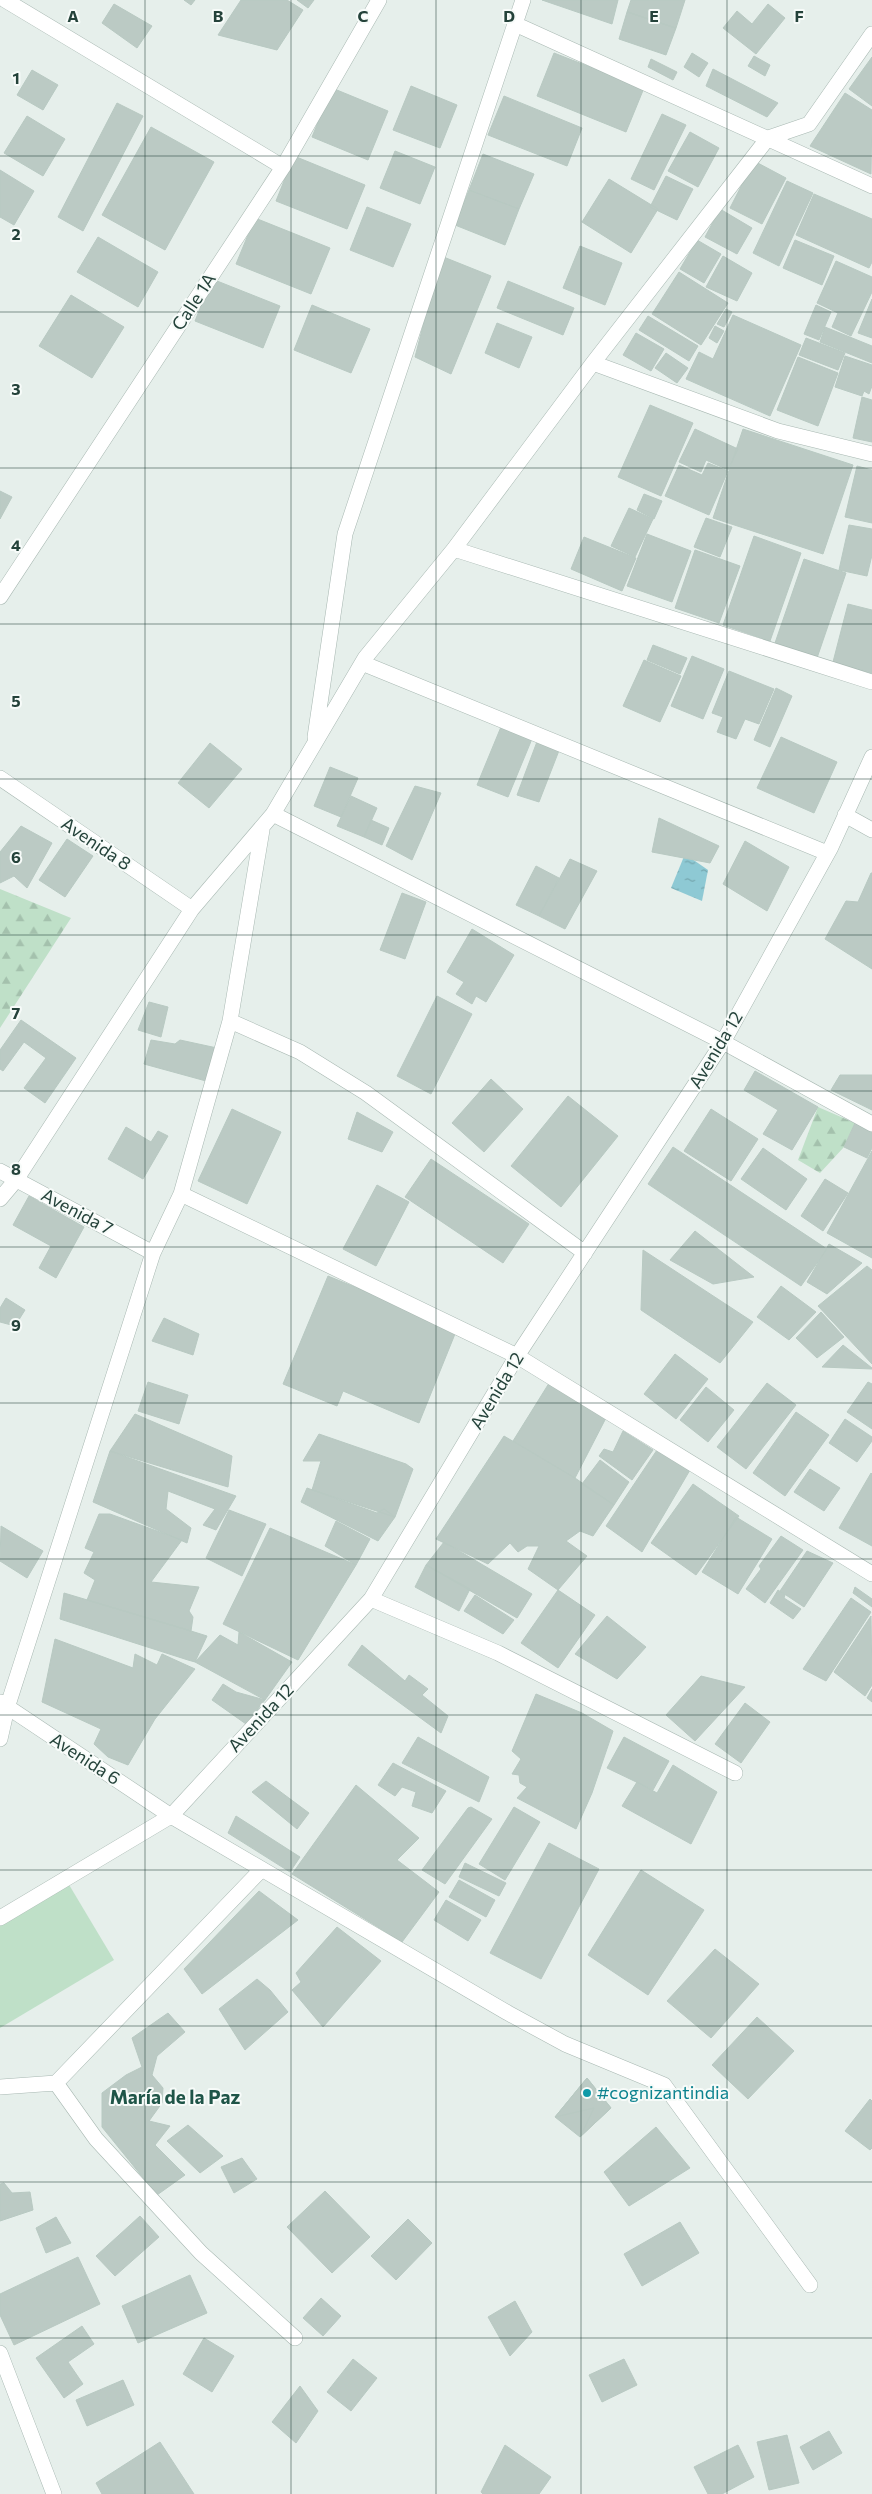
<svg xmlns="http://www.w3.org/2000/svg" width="872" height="2494" font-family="Commissioner,sans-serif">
<defs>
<pattern id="forest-firs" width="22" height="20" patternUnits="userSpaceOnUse" patternTransform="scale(1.25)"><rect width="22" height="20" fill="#bfe0c8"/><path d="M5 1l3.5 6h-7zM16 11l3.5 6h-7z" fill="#a4c1ad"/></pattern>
<pattern id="water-ripples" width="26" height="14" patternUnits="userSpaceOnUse" patternTransform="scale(1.25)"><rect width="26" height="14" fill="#8ec9d4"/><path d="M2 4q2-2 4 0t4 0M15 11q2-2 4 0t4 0" fill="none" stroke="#74a5ad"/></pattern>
</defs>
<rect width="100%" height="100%" fill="#e6efeb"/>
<!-- forest -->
<path fill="url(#forest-firs)" d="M0,889L71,918L0,1028Z
M818,1107L855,1123L844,1147L820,1173L798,1160Z"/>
<!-- pitch -->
<path fill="#bfe0c8" d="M65,1878L114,1960L0,2028V1916Z"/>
<!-- water -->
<path fill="url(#water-ripples)" d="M685,854L708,870L702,901L671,888Z"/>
<!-- building -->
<path fill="#bbcac4" stroke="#b8c9c2" d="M184,0H195L191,5Z
M241,0H287L303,10L277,50L218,35Z
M297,0H314L308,8Z
M542,0H618L612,24Z
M631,0H685L676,28L627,12Z
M114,4L152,26L137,48L102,23Z
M768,4L785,18L756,54L723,28L737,11L752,24Z
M627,12L676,28L666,55L619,39Z
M554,53L644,88L626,132L537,96Z
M692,53L708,63L699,77L684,67Z
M754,56L770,65L765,76L748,66Z
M872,57V106L849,89Z
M651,59L677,72L673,80L648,67Z
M713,69L778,103L767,117L706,86Z
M32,70L58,85L43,110L17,95Z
M411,86L457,105L440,148L393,130Z
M332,88L388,111L368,160L312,137Z
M845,93L872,110L871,174L810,146Z
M504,96L582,128L567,166L488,135Z
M117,103L143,116L83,231L58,217Z
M662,114L686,125L654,190L631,179Z
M27,116L65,139L43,176L4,153Z
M151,127L214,162L165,250L102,215Z
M690,132L719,148L698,187L668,171Z
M395,151L435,167L420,204L380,188Z
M483,154L534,174L519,209L469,190Z
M294,156L365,185L347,229L276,201Z
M754,161L786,178L762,224L730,208Z
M0,170L34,191L14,225L0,217Z
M666,176L693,189L677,220L650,207Z
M609,179L658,209L631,253L582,222Z
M787,181L813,193L779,266L753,253Z
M469,190L519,209L505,245L455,225Z
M814,194L872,219V262L869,268L796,235Z
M367,207L411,224L393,267L350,250Z
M720,209L752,228L737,254L705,237Z
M255,218L330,248L311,294L236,264Z
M98,237L158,272L138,307L77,272Z
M697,240L721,254L704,283L680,269Z
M795,240L834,256L822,285L783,268Z
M580,246L622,263L605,305L563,288Z
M441,256L491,276L451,374L415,357Z
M723,256L752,273L737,301L706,287Z
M836,261L872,277V292L851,336L832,327L838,313L817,303Z
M679,272L728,303L701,345L652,314Z
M212,279L280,306L263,348L195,321Z
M508,281L574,308L563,335L497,308Z
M71,295L124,327L92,378L39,346Z
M872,299V338L858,333Z
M312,305L370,329L351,373L294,350Z
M816,305L831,312L819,340L804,334Z
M726,309L732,312L724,327L717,324Z
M733,315L801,345L770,416L686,379L699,352L713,359Z
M648,316L698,346L689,361L639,330Z
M497,323L532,337L519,368L485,353Z
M715,326L724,331L717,343L709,338Z
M825,327L872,346V363L820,342Z
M636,333L664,349L651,371L623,355Z
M806,338L845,353L838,370L799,355Z
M666,353L688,368L677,383L655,368Z
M845,356L872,365V386L869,394L864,391L862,396L835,387Z
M798,357L838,373L818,426L777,410Z
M862,397L872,400V442L853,438Z
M650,405L693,423L661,496L618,477Z
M695,429L738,449L728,470L706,460L701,472L679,462Z
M743,429L853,465L823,554L713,518Z
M708,463L728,471L709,515L665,496L679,465L702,475Z
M857,466L872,470V523L845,517Z
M0,491L12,497L0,519Z
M644,494L662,501L654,519L637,510Z
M629,508L653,519L635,557L611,546Z
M706,518L732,527L720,557L694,547Z
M849,525L872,529V555L867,576L839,570Z
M647,534L691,551L672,602L627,586Z
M754,536L801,553L770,641L723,625Z
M584,537L636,558L622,591L571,569Z
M695,550L740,566L719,623L675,608Z
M804,559L846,573L817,658L775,643Z
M848,604L872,610V673L833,662Z
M653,645L687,658L680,674L647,660Z
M692,656L724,669L703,719L671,706Z
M644,660L681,676L660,722L623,706Z
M729,671L774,689L759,724L745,719L736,739L717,732L723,717L712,713Z
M776,688L792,696L770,747L754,740Z
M503,722L534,734L508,797L477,785Z
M781,737L837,762L814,813L757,788Z
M538,739L560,748L539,802L517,795Z
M210,743L242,769L209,808L178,783Z
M330,767L358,778L341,817L314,806Z
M415,786L441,793L412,860L386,846Z
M351,796L377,808L364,837L337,826Z
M659,818L719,846L710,863L652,852Z
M371,820L389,828L382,845L364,837Z
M21,826L52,843L27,888L14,876L0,883V852Z
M67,839L93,856L65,897L39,880Z
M745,841L789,867L767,911L723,884Z
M570,859L597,871L565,929L539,916Z
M536,866L559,878L539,916L516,905Z
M871,873H872V969L825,939L846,901L858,902Z
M402,893L426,902L405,959L380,950Z
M472,929L514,955L486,1002L476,996L472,1004L456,994L464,982L447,972Z
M437,996L472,1014L431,1094L397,1076Z
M149,1002L168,1007L161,1037L138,1030Z
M21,1020L76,1058L45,1103L24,1088L46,1058L24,1042L3,1071L0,1069V1050Z
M151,1040L175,1044L180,1040L217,1048L206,1081L144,1064Z
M755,1071L818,1107L792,1150L763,1134L778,1110L744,1090Z
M840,1075H872V1110L831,1090Z
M491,1079L523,1109L484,1152L452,1123Z
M568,1096L618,1136L561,1207L511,1166Z
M232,1109L281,1132L247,1204L198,1181Z
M711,1109L758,1139L731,1181L684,1151Z
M357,1112L393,1132L382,1152L348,1139Z
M855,1123L872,1132V1148L867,1158L844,1147Z
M126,1127L151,1142L158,1131L168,1136L143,1179L108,1159Z
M673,1147L827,1249L801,1286L648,1184Z
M763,1148L807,1179L786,1210L741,1179Z
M872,1151V1258L827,1233Z
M431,1159L529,1224L503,1263L405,1197Z
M825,1179L848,1193L823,1231L801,1216Z
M377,1185L409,1202L376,1266L343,1249Z
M29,1196L84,1227L56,1278L39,1268L51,1246L13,1225Z
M695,1231L754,1277L713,1284L670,1260Z
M829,1244L862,1263L827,1294L807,1282Z
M643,1250L753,1322L720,1363L641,1310Z
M867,1266L872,1270V1364L818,1306Z
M328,1276L457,1329L419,1423L343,1391L337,1406L283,1384Z
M781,1286L816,1312L789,1340L757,1317Z
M6,1298L25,1310L15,1326L0,1322V1308Z
M821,1312L844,1337L817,1358L796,1338Z
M164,1318L199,1334L193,1355L152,1341Z
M843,1345L872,1368V1369L822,1367Z
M675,1354L708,1379L676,1419L644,1394Z
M551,1380L607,1416L575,1478L513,1441Z
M148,1382L188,1395L179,1424L138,1411Z
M868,1382L872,1384V1429L847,1412Z
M767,1383L796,1405L746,1469L717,1447Z
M706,1387L734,1410L708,1442L680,1420Z
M796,1412L829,1435L785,1496L753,1473Z
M135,1414L232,1456L228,1487L110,1451Z
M845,1419L872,1437V1441L857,1462L829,1443Z
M623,1431L653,1450L632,1480L599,1456L604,1449L613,1452Z
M319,1434L406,1464L413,1469L395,1517L312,1490L321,1461H303Z
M504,1436L575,1478L614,1505L593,1536L580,1531L566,1541L587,1556L558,1590L528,1569L539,1546H527L518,1552L510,1543L488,1564L436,1539Z
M657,1450L690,1470L642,1552L606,1526Z
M110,1451L236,1496L216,1530L203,1525L215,1509L168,1491L166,1509L191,1528L187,1543L93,1502Z
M600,1460L629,1482L614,1505L582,1484Z
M810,1469L840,1488L824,1511L794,1492Z
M871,1473L872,1474V1546L839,1528Z
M693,1484L739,1516L696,1575L651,1543Z
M307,1488L377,1513L384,1509L395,1517L378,1541L301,1502Z
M229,1510L266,1524L242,1576L206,1558Z
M99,1514H110L182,1540L151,1582L199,1587L189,1611L193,1617L191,1631L87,1600L95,1580L84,1573L94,1552L85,1548Z
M736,1517L772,1539L738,1594L702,1572Z
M336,1521L370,1539L356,1565L325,1546Z
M1,1526L43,1551L27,1578L0,1561Z
M270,1528L356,1565L298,1660L223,1624Z
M781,1536L803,1550L765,1603L746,1589L761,1569L759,1566Z
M444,1542L532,1594L517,1618L426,1565Z
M807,1551L833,1563L804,1607L780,1591Z
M426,1565L470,1589L459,1611L415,1587Z
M855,1587L872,1599V1607L853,1593Z
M558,1590L595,1615L558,1668L521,1643Z
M778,1590L785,1595L784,1598L801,1609L793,1619L770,1603Z
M64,1593L191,1631L207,1636L195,1662L188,1660L60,1619Z
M475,1595L514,1620L503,1634L464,1611Z
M851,1598L871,1612L826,1681L803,1669Z
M607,1616L646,1647L617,1679L575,1654Z
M871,1616L872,1685L865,1696L834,1672Z
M239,1632L292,1662L265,1700L195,1662L220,1635L238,1645Z
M55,1639L133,1668L135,1654L157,1665L162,1654L195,1669L155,1719L128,1765L108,1757L94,1744L101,1729L42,1702Z
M362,1645L405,1681L409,1675L428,1689L422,1695L448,1716L441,1733L348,1665Z
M701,1676L745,1687L695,1741L666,1715Z
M223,1684L236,1692L265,1700L246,1724L212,1700Z
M872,1689V1702L867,1698Z
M536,1694L582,1713L613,1731L592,1793L576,1829L517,1798L527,1787L520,1783L519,1775L512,1774L521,1759L512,1751Z
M745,1703L770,1722L741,1763L715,1744Z
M418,1737L489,1777L479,1802L402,1763Z
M624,1737L669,1761L653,1790L607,1768Z
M393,1763L446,1791L432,1813L412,1806L416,1792L402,1787L395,1796L378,1785Z
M673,1765L717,1792L691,1844L622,1806L637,1782L657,1793Z
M266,1781L309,1813L297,1829L252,1792Z
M356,1785L419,1838L397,1860L439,1892L402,1942L292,1874Z
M471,1807L492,1819L445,1884L422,1870L468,1808Z
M514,1807L540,1822L505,1880L479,1864Z
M236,1816L300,1857L290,1872L228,1833Z
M549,1843L599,1869L541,1979L490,1953Z
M465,1863L506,1883L499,1896L459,1877Z
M641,1870L704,1910L648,1995L588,1955Z
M459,1880L495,1900L486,1917L449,1897Z
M259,1891L298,1920L202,1994L184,1969Z
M446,1900L481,1920L468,1941L434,1920Z
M337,1927L381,1961L323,2027L292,1990L301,1982L296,1973Z
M715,1949L759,1984L711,2038L667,2001Z
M257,1979L270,1990L288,2012L245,2050L219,2009Z
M168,2013L185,2032L157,2056L152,2075L163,2088L162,2103L149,2121L170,2126L155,2145L185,2175L157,2195L102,2127V2093L126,2075L142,2067L132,2038Z
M757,2017L794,2051L748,2099L712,2065Z
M587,2078L611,2108L580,2137L555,2117Z
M587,2078L611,2108L580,2137L594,2108L555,2117Z
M870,2099L872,2101V2148L870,2150L845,2131Z
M188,2125L223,2156L200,2173L167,2141Z
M656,2127L690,2168L629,2206L604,2172Z
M242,2158L257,2179L234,2193L221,2167Z
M4,2183L12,2193L30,2192L33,2210L0,2221V2184Z
M325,2191L370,2237L332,2273L287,2227Z
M140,2216L159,2237L115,2276L96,2256Z
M56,2217L71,2243L46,2253L36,2228Z
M408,2219L432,2243L396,2280L371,2256Z
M680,2222L699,2253L642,2286L624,2254Z
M78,2257L100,2304L14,2345L0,2315V2294Z
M190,2275L207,2313L138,2343L122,2306Z
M321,2298L341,2316L323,2336L303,2318Z
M515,2301L532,2332L510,2356L488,2317Z
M82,2326L94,2344L68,2362L83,2384L64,2398L36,2358Z
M204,2338L234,2356L212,2392L183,2374Z
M353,2359L377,2378L351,2411L327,2392Z
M624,2359L637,2385L602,2402L589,2375Z
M123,2380L134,2405L87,2426L76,2400Z
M300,2386L318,2411L296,2443L272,2422Z
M829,2431L842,2453L813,2470L800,2447Z
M787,2435L799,2483L769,2490L757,2442Z
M160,2442L194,2494H102L96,2483Z
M505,2445L551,2477L539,2494H483L481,2492Z
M738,2445L754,2477L722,2494H708L694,2467Z"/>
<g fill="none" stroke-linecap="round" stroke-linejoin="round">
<!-- minor casing -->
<g stroke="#a8b8b2" stroke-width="16">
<path id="minor" d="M5,0L283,167
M515,24L872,186
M593,363L778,431L872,454
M454,549L872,682
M0,597L283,167L379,0
M362,663L827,853
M315,737L345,534L523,0
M0,778L192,909
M273,814L723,1042L872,1124
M845,815L872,830
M230,1021L300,1052L366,1093L585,1253
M0,1171L153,1253
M181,1194L517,1356L872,1574
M0,1199L16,1180L192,909L273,814L365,658L454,549L593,363L768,138L809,124L872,34
M371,1599L498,1653L735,1773
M0,1702L171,1816L508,2013L565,2044L664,2085L810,2285
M0,1739L7,1708L153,1253L181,1194L230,1021L262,830
M0,1918L171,1816L371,1599L517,1356L723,1042L831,847L872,757
M56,2083L96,2139L201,2253L295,2338
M0,2087L56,2083L261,1870
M0,2353L54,2494"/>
</g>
<!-- minor -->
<use href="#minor" stroke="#fff" stroke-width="15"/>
</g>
<!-- grid -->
<path fill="none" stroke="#24423a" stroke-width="1" stroke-opacity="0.55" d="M145,0V2494M291,0V2494M436,0V2494M581,0V2494M727,0V2494M0,156H872M0,312H872M0,468H872M0,624H872M0,779H872M0,935H872M0,1091H872M0,1247H872M0,1403H872M0,1559H872M0,1715H872M0,1870H872M0,2026H872M0,2182H872M0,2338H872"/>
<!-- markers -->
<circle fill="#0f9aa8" stroke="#f7fbf9" stroke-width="2" cx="587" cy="2093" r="5"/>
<g text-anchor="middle" stroke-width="4" stroke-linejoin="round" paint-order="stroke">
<!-- street labels -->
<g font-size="18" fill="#24423a" stroke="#f7fbf9">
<text transform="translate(194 302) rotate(-57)" y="6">Calle 1A</text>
<text transform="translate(96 844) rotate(34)" y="6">Avenida 8</text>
<text transform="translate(716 1050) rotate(-59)" y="6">Avenida 12</text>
<text transform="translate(77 1212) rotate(28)" y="6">Avenida 7</text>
<text transform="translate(497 1391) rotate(-59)" y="6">Avenida 12</text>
<text transform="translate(261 1718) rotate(-47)" y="6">Avenida 12</text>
<text transform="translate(85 1759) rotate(33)" y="6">Avenida 6</text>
</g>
<!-- culture labels -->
<g font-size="18" fill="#0d838f" stroke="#f7fbf9" text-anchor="start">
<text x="597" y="2099">#cognizantindia</text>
</g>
<!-- neighbourhood labels -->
<g font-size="19" font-weight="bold" fill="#1f5548" stroke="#f7fbf9">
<text x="175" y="2104">María de la Paz</text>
</g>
</g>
<g font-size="16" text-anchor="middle" font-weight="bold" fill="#24423a" stroke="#f7fbf9" stroke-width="4" stroke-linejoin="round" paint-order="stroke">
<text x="73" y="22">A</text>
<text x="218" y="22">B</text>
<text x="363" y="22">C</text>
<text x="509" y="22">D</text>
<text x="654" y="22">E</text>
<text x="799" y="22">F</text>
<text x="16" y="84">1</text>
<text x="16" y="240">2</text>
<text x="16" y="395">3</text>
<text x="16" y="551">4</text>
<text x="16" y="707">5</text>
<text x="16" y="863">6</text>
<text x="16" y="1019">7</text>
<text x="16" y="1175">8</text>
<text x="16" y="1331">9</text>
</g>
</svg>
